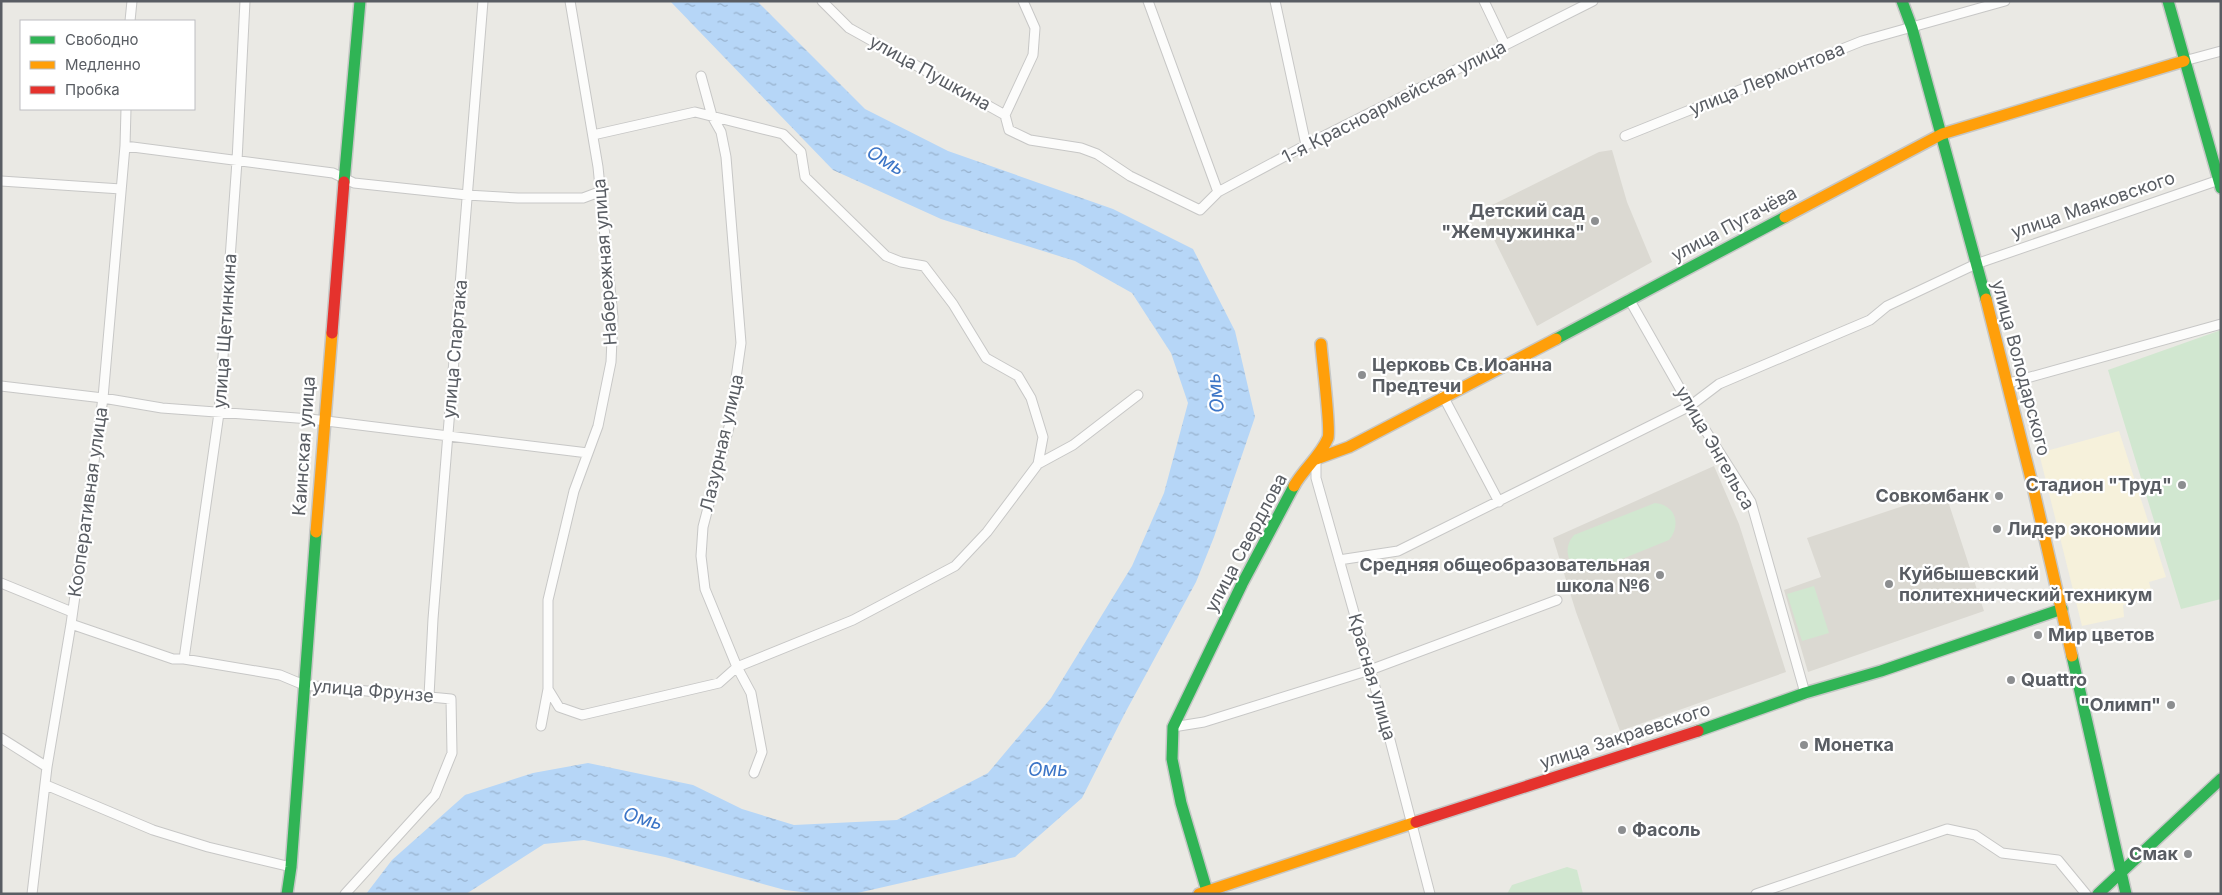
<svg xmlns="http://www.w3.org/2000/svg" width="2222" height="895" font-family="Inter,sans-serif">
<defs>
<pattern id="water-ripples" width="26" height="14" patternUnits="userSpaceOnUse" patternTransform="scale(1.25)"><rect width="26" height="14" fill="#b6d6f7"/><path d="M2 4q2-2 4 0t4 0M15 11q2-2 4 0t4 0" fill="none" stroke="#97b1cc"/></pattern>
</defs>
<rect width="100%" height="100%" fill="#eae9e4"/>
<!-- commercial -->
<path fill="#f6f1db" d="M2119,431L2166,577L2149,582L2153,598L2123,605L2124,617L2082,626L2039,453Z"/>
<!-- education -->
<path fill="#dbd9d2" d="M1612,150L1627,202L1652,262L1537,326L1480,211L1599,152Z
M1714,466L1739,524L1786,672L1620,731L1576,612L1553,538Z
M1945,492L1984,611L1808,672L1784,590L1821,577L1807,538Z"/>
<!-- pitch -->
<path fill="#d1e7d0" d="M2221,330V599L2181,609L2108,370Z
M1655,503C1675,505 1682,524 1669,540L1595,570C1572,575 1559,552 1574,535Z
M1814,586L1829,633L1802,641L1787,594Z
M1567,867L1577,870L1583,894H1507L1512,885Z"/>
<!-- water -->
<path fill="url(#water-ripples)" d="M670,1H757L865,109L948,151L1113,209L1193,249L1235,331L1255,417L1214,537L1196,582L1125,713L1082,798L1015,857L853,894H818L785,890L665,857L584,840L544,844L466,894H366L392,860L465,795L533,773L588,763L693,785L742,809L794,825L897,820L988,773L1051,698L1132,566L1164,493L1188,403L1171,353L1132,293L1075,261L941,219L833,170Z"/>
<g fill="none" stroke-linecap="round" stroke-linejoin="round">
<!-- street casing -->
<g stroke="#c7c7c6" stroke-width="11">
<path id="street" d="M822,1L849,28L1005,115L1009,130L1030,140L1081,148L1097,154L1130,176L1200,210L1218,192L1306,145L1593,1
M1148,1L1218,192
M1275,1L1306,145
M1484,1L1505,45
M130,21L132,1
M2184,61L2221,51
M701,76L712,116L721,132L726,157L741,343L729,427L703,527L701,556L705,589L737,667L751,693L762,752L754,773
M1005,115L1033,55L1035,28L1023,1
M1625,136L1862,41L2005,1
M125,146L333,173L354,183L467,195L518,198H583L599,192
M1,181L121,189
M1629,299L1690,406L1751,502L1805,693
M2009,383L2221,324
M1,386L103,398L162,408L310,419L588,453
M1443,396L1499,502
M1316,459V478L1390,740L1430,894
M1038,464L1073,445L1138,395
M1339,560L1398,551L1690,406L1719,384L1870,320L1887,306L1976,264L2219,180
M1,583L72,612
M71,624L173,659H184L280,675L304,685L451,699L452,753L435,795L345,894
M184,659L219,413L237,161L245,1
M548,689L559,707L582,715L719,683L737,667L853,620L955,566L987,532L1038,464L1043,437L1031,398L1018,376L986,358L953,304L924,266L901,262L886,256L805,177L801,152L783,134L695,112L593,135
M429,696L433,619L483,1
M541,726L548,689V600L574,491L598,426L611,362L613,317L598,167L570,1
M1173,727L1204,722L1370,670L1557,600
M1,738L47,767
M46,785L153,830L208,847L291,867
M32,894L47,767L71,624L103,398L125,146L126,109
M1756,894L1947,829L1975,835L2002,853L2058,860L2086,894"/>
</g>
<!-- fast casing -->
<g stroke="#c6c7c6" stroke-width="14">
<path id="fast" d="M1902,1L1912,28L1986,299
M2168,1L2221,188
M344,182L360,1
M1556,339L1785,217
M2072,656L2126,894
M1698,731L1805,693L1881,671L2062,609
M1207,891L1181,803L1172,759L1173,727L1242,584L1294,486
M287,894L291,867L316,532
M2098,894L2221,779"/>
</g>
<!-- slow casing -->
<g stroke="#c6c7c6" stroke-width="14">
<path id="slow" d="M1785,217L1942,134L2184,61
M1986,299L2034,491L2072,656
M1316,459L1349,447L1556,339
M1294,486C1304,468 1320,457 1328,438C1331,429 1322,359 1321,344
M316,532L332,333
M1199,894L1416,822"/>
</g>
<!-- jam casing -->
<g stroke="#c6c7c6" stroke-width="14">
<path id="jam" d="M332,333L344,182
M1416,822L1698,731"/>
</g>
<!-- street -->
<use href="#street" stroke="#fcfcfb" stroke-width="9"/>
<!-- fast -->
<use href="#fast" stroke="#30b455" stroke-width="11"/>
<!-- slow -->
<use href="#slow" stroke="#ff9f0a" stroke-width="11"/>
<!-- jam -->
<use href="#jam" stroke="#e5322d" stroke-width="11"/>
</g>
<!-- markers -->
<g fill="#8c8e90" stroke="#fff" stroke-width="2">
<circle cx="1595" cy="221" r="5"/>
<circle cx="1362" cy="375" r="5"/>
<circle cx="2182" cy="485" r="5"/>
<circle cx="1999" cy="496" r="5"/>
<circle cx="1997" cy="529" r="5"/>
<circle cx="1660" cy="575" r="5"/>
<circle cx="1889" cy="584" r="5"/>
<circle cx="2038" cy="635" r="5"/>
<circle cx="2011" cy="680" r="5"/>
<circle cx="2171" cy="705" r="5"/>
<circle cx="1804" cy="745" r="5"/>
<circle cx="1622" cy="830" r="5"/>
<circle cx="2188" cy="854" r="5"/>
</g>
<g text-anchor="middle" stroke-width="4.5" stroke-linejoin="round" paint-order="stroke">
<!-- street labels -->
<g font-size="18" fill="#595d63" stroke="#fff">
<text transform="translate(930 73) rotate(29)" y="6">улица Пушкина</text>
<text transform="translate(1767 79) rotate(-22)" y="6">улица Лермонтова</text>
<text transform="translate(1394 102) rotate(-27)" y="6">1-я Красноармейская улица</text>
<text transform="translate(2093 205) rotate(-19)" y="6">улица Маяковского</text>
<text transform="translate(1734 224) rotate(-28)" y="6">улица Пугачёва</text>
<text transform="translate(605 262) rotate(-94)" y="6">Набережная улица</text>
<text transform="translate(225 331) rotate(-86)" y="6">улица Щетинкина</text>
<text transform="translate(455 349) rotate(-85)" y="6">улица Спартака</text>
<text transform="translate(2021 368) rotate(75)" y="6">улица Володарского</text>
<text transform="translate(722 443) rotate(-77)" y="6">Лазурная улица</text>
<text transform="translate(304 446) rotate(-86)" y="6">Каинская улица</text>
<text transform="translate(1715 448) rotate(60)" y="6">улица Энгельса</text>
<text transform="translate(88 502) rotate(-82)" y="6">Кооперативная улица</text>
<text transform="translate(1246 543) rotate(-62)" y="6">улица Свердлова</text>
<text transform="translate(1372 677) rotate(74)" y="6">Красная улица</text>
<text transform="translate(373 691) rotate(5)" y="6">улица Фрунзе</text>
<text transform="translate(1625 736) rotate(-18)" y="6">улица Закраевского</text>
</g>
<!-- poi labels -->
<g font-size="18" font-weight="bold" fill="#595d63" stroke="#fff" text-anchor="start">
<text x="1585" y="217" text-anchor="end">Детский сад<tspan x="1585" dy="21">"Жемчужинка"</tspan></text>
<text x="1372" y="371">Церковь Св.Иоанна<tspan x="1372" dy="21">Предтечи</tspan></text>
<text x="2172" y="491" text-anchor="end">Стадион "Труд"</text>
<text x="1989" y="502" text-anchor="end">Совкомбанк</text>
<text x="2007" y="535">Лидер экономии</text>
<text x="1650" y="571" text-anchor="end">Средняя общеобразовательная<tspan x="1650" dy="21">школа №6</tspan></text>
<text x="1899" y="580">Куйбышевский<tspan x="1899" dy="21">политехнический техникум</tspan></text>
<text x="2048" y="641">Мир цветов</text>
<text x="2021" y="686">Quattro</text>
<text x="2161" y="711" text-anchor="end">"Олимп"</text>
<text x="1814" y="751">Монетка</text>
<text x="1632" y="836">Фасоль</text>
<text x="2178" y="860" text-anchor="end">Смак</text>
</g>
<!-- water labels -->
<g font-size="19" font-style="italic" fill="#3d76c7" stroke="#fff">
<text transform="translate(886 160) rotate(31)" y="7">Омь</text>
<text transform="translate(1215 393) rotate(-97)" y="7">Омь</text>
<text x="1048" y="776">Омь</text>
<text transform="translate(643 818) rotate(16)" y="7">Омь</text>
</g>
</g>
<!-- border -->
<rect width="2222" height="895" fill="none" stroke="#595d63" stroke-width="5"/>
<!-- legend -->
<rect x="20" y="20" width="175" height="90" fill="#ffffff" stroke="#bdbec1"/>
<rect x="30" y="36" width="25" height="8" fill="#30b455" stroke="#bdbec1"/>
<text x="65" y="45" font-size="15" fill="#595d63">Свободно</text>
<rect x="30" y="61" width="25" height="8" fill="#ff9f0a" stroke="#bdbec1"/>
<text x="65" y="70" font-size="15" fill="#595d63">Медленно</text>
<rect x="30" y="86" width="25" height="8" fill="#e5322d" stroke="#bdbec1"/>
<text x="65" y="95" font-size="15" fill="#595d63">Пробка</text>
</svg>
